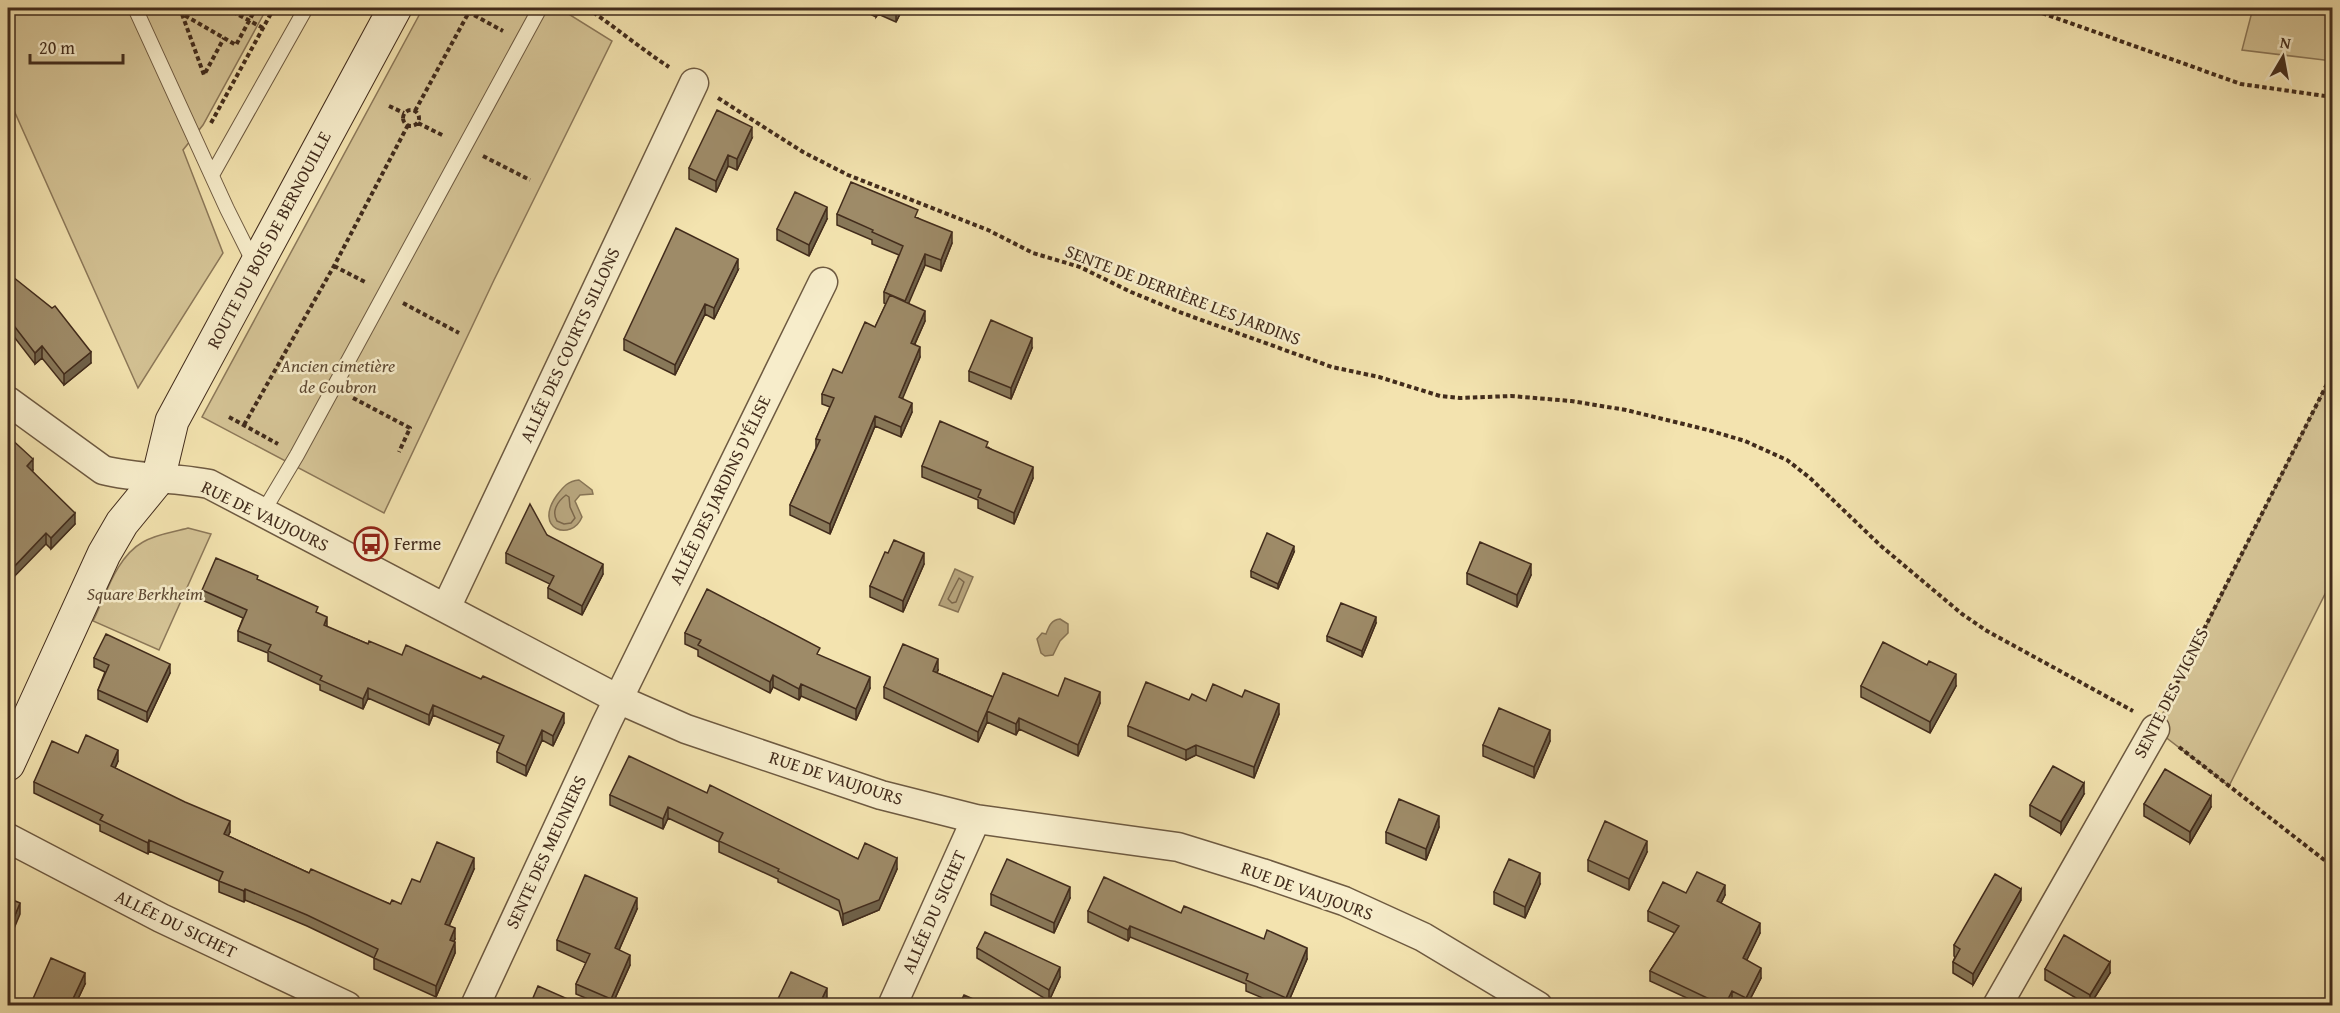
<svg xmlns="http://www.w3.org/2000/svg" width="2340" height="1013" font-family="'Gentium Book Plus',serif">
<rect width="100%" height="100%" fill="#f3e3af"/>
<filter id="stains"><feTurbulence type="fractalNoise" baseFrequency=".00333" numOctaves="4"/><feColorMatrix values="0 0 0 0 .2 0 0 0 0 .09 0 0 0 0 .02 0 0 0 .5 -.17"/></filter>
<radialGradient id="worn" r=".72"><stop offset=".6" stop-color="#630" stop-opacity="0"/><stop offset="1" stop-color="#630" stop-opacity=".3"/></radialGradient>
<!-- green -->
<path fill="#d5c496" stroke="#8c7859" stroke-width="1.5" d="M8,8H267L203,125L183,150L223,253L138,388L8,97Z
M423,8H559L612,41L494,280L384,513L202,417Z
M2253,8H2332V61L2242,50Z
M2332,374V580L2229,786L2155,729Z
M188,528L211,534L159,650L93,621C106,595 116,557 143,542C156,534 174,532 188,528Z"/>
<!-- water -->
<path fill="#b7a57d" stroke="#887556" stroke-width="1.5" d="M579,480L592,490L593,494L580,495L575,501L582,517C572,542 532,530 557,495C564,486 568,481 579,480Z
M955,569L973,577L958,612L939,605Z
M1060,619L1068,624V633L1060,641L1053,655L1045,656L1041,653L1037,639L1042,633L1046,634C1049,626 1051,620 1060,619Z"/>
<g fill="none" stroke-linecap="round" stroke-linejoin="round">
<!-- shore -->
<path stroke="#7c684c" stroke-width="1.5" d="M566,495L569,497L570,507L575,518L571,523L564,524L557,521C551,511 558,501 566,495Z
M959,578L964,582L956,602L952,603L948,599Z"/>
<!-- lane casing -->
<g stroke="#6e5a41" stroke-width="16">
<path id="lane" d="M135,8L227,209L254,263
M212,175L306,8
M263,512L297,455L540,8"/>
</g>
<!-- street casing -->
<g stroke="#6e5a41" stroke-width="31">
<path id="street" d="M8,401L103,470C138,479 174,477 209,484L618,699L686,729L881,795L976,819L1178,847L1262,873L1344,901L1423,937L1538,1006
M446,608L694,83
M8,838L161,918L347,1006
M475,1006L606,724L823,282
M892,1006L976,819
M1997,1006L2155,729"/>
</g>
<!-- secondary casing -->
<g stroke="#422c1c" stroke-width="35">
<path id="secondary" d="M8,764L104,554L122,523L158,479L172,421L395,8"/>
</g>
<!-- path -->
<path stroke="#422c1c" stroke-width="4" stroke-dasharray="4.5 3" stroke-linecap="butt" d="M172,8L236,45L256,8
M226,8L263,28
M461,8L503,31
M587,8C615,27 640,48 669,67
M2028,8L2241,84L2332,97
M182,14L204,75L224,38
M718,98L803,152L848,175L988,230L1033,253L1080,267L1131,292L1182,313L1332,367L1379,377L1440,396L1460,398L1511,396L1571,401L1626,410L1708,430L1745,441L1787,460L1810,478L1881,546L1962,614L1987,631L2133,711
M389,106L404,113
M403 118a8 8 0 1 1 16 0a8 8 0 1 1-16 0Z
M415,111L469,12
M211,123L274,8
M418,123L444,136
M483,156L530,180
M334,266L365,282
M403,303L459,333
M353,398L410,428L399,452
M229,417L278,444
M244,425L334,266L408,125
M2167,703L2332,374
M2179,747L2332,866"/>
<!-- lane -->
<use href="#lane" stroke="#f7edcb" stroke-width="14"/>
<!-- street -->
<use href="#street" stroke="#f7edcb" stroke-width="28"/>
<!-- secondary -->
<use href="#secondary" stroke="#f7edcb" stroke-width="33"/>
</g>
<!-- wall -->
<path fill="#887859" stroke="#422c1c" stroke-width="1.5" d="M858,8H903L896,22L878,14L876,17Z
M752,138L737,170L728,166L716,192L689,179V168Z
M837,214L918,218L952,243L941,271L925,265L908,303L925,321L915,344L920,357L902,398L912,412L901,437L875,426L830,534L790,515V505L816,448V439L830,407L822,404V394L842,373L875,327L886,304L884,303V292L899,255L872,244V240L837,225Z
M827,219L809,256L777,240V229Z
M738,270L714,319L705,314L675,375L624,350V339Z
M8,273L91,363L64,385L42,358L35,364L8,329Z
M1032,348L1011,399L969,381V371Z
M8,436L33,470L32,471L75,524L51,549L46,544Z
M988,447L1033,478L1014,524L978,508V500L922,477V466Z
M547,535L603,574L582,615L548,598V588L550,584L506,563V553Z
M1294,552L1278,589L1251,577V571Z
M888,553L924,564L903,612L870,597V586Z
M1467,573L1531,575L1517,607L1467,584Z
M258,580L318,613L327,627L368,644L564,723L553,746L542,740L526,776L497,762V752L500,744L433,715L429,725L368,698L363,709L320,690V685L268,661V653L238,641V631L243,618L202,600V590Z
M1376,623L1362,657L1327,641V636Z
M685,633L820,656L870,688L856,720L801,696L799,700L773,687L770,693L698,656V650L685,644Z
M94,658L170,673L147,722L98,699V690L105,672L94,667Z
M938,670L937,673L993,697L1058,696L1100,703L1078,756L1019,729L1016,735L987,722L978,742L884,698V687Z
M1861,686H1956L1930,733L1861,697Z
M1189,700L1206,701L1279,714L1254,778L1196,755L1186,760L1128,736V726Z
M1550,741L1534,778L1483,756V745Z
M78,753L118,761L115,768L230,832L228,836L309,873L390,904H401L420,882L474,869L449,926L455,939L454,941L455,953L436,997L374,969V958L307,926L245,900L244,902L219,892V881L149,851L148,854L100,831V825L34,793V782Z
M707,793L858,859L897,869L879,910L843,925L839,911L778,882V879L719,852V842L668,818L663,829L610,805V795Z
M2084,794L2061,834L2030,816V805Z
M2144,804L2211,807L2190,843L2144,816Z
M1439,827L1426,860L1386,843V832Z
M1647,852L1629,890L1588,871V860Z
M1540,884L1525,918L1494,904V892Z
M1686,893L1725,895L1721,903L1760,933L1746,960L1761,978L1747,1005H1743L1732,1000L1730,1005H1702L1650,981V971L1675,933L1648,921V911Z
M991,894L1070,898L1054,933L991,905Z
M2021,900L1973,985L1953,973V962L1955,957L1954,956V945Z
M637,909L619,950L630,965L612,1005H602L576,994V984L586,963L557,950V940Z
M1088,911L1181,913L1307,959L1287,1005H1279L1246,991V984L1130,937L1128,941L1088,922Z
M977,948L1060,977L1049,1001L977,958Z
M2045,969L2110,973L2090,1005H2088L2045,980Z
M85,984L75,1005H32V1001Z"/>
<!-- shaded-wall -->
<path fill="#6f6149" stroke="#422c1c" stroke-width="1.5" d="M876,8H878V14L876,17Z
M898,8H903L896,22V11Z
M752,127V138L737,170V159Z
M728,155V166L716,192V181Z
M827,207V219L809,256V245Z
M952,232V243L941,271V260Z
M925,254V265L905,312V301Z
M738,259V270L714,319V308Z
M705,304V314L675,375V365Z
M925,311V321L911,352V343Z
M1032,338V348L1011,399V388Z
M42,346V358L35,364V353Z
M920,347V357L899,407V397Z
M91,352V363L64,385V374Z
M912,403V412L901,437V427Z
M875,416V426L830,534V524Z
M33,459V470L27,477V466Z
M1033,467V478L1014,524V513Z
M75,513V524L51,549V538Z
M46,533V544L8,583V573Z
M1294,546V552L1278,589V584Z
M924,553V564L903,612V601Z
M603,564V574L582,615V606Z
M1531,564V575L1517,607V595Z
M327,617V627L324,625Z
M1376,617V623L1362,657V651Z
M938,659V670L933,682V671Z
M170,664V673L147,722V712Z
M1956,674V686L1930,733V722Z
M773,675V687L770,693V682Z
M870,677V688L856,720V709Z
M801,684V696L799,700V689Z
M368,688V698L363,709V699Z
M1100,692V703L1078,756V745Z
M1279,704V714L1254,778V767Z
M433,705V715L429,725V715Z
M987,711V722L978,742V732Z
M564,713V723L553,746V736Z
M1019,718V729L1016,735V724Z
M542,730V740L526,776V766Z
M1550,730V741L1534,778V767Z
M1196,745V755L1186,760V750Z
M118,750V761L111,777V766Z
M2084,783V794L2061,834V822Z
M2211,796V807L2190,843V832Z
M668,807V818L663,829V819Z
M1439,816V827L1426,860V849Z
M230,821V832L224,845V834Z
M149,840V851L148,854V843Z
M1647,841V852L1629,890V879Z
M474,858V869L445,935V924Z
M897,858V869L879,910L843,925V914Z
M1540,873V884L1525,918V907Z
M1725,885V895L1717,911V901Z
M1070,887V898L1054,933V923Z
M245,889V900L244,902V891Z
M2021,889V900L1973,985V974Z
M637,898V909L615,959V948Z
M20,903V914L8,943V932Z
M1760,923V933L1743,968V958Z
M1130,926V937L1128,941V930Z
M455,928V939L450,951V940Z
M13,936V947L8,958V947Z
M455,942V953L436,997V986Z
M1307,948V959L1287,1005H1286V998Z
M630,955V965L612,1005H611V999Z
M2110,962V973L2090,1005V995Z
M1060,967V977L1049,1001V990Z
M1761,968V978L1747,1005H1746V998Z
M85,973V984L75,1005H70Z
M827,988V999L824,1005H819Z
M1732,991V1000L1730,1005H1725Z"/>
<!-- building -->
<path fill="#9e8b68" stroke="#422c1c" stroke-width="1.5" d="M888,8H898L896,11Z
M717,110L752,127L737,159L728,155L716,181L689,168Z
M851,182L918,210L915,217L952,232L941,260L925,254L905,301L884,292L903,246L872,232L873,230L837,214Z
M795,192L827,207L809,245L777,229Z
M676,228L738,259L714,308L705,304L675,365L624,339Z
M8,273L52,308L55,306L91,352L64,374L42,346L35,353L8,318Z
M890,295L925,311L911,343L920,347L899,397L912,403L901,427L875,416L830,524L790,505L820,440L816,439L834,398L822,394L833,369L842,373L865,322L875,327Z
M991,320L1032,338L1011,388L969,371Z
M940,421L988,442L986,447L1033,467L1014,513L978,497L981,490L922,466Z
M8,436L33,459L27,466L75,513L51,538L46,533L8,573Z
M530,504L547,535L603,564L582,606L548,588L554,576L506,553Z
M1267,533L1294,546L1278,584L1251,571Z
M894,540L924,553L903,601L870,586L885,552L888,553Z
M1480,542L1531,564L1517,595L1467,573Z
M216,558L258,576L257,579L318,607L316,612L327,617L324,625L368,644L369,641L402,655L406,645L481,679L483,676L564,713L553,736L542,730L526,766L497,752L504,736L433,705L429,715L368,688L363,699L320,680L322,676L268,651L271,645L238,631L247,610L202,590Z
M707,589L820,648L817,654L870,677L856,709L801,684L799,689L773,675L770,682L698,645L701,640L685,633Z
M1341,603L1376,617L1362,651L1327,636Z
M106,634L170,664L147,712L98,690L109,665L94,658Z
M1883,642L1927,665L1929,661L1956,674L1930,722L1861,686Z
M903,644L938,659L933,671L993,697L978,732L884,687Z
M1003,673L1058,696L1065,678L1100,692L1078,745L1019,718L1016,724L987,711Z
M1146,682L1189,700L1192,694L1206,701L1213,684L1242,697L1245,690L1279,704L1254,767L1196,745L1186,750L1128,726Z
M1499,708L1550,730L1534,767L1483,745Z
M86,735L118,750L111,766L185,802L230,821L224,834L309,873L311,869L390,904L392,900L401,904L412,879L420,882L437,842L474,858L445,924L455,928L450,940L455,942L436,986L374,958L378,949L307,915L245,889L244,891L219,881L223,872L149,840L148,843L100,820L103,815L34,782L52,741L78,753Z
M629,756L707,793L710,785L858,859L865,843L897,858L879,900L843,914L839,900L778,871L779,869L719,841L723,833L668,807L663,819L610,795Z
M2053,766L2084,783L2061,822L2030,805Z
M2165,769L2211,796L2190,832L2144,804Z
M1399,799L1439,816L1426,849L1386,832Z
M1605,821L1647,841L1629,879L1588,860Z
M1007,859L1070,887L1054,923L991,894Z
M1509,859L1540,873L1525,907L1494,892Z
M1697,872L1725,885L1717,901L1760,923L1743,958L1761,968L1746,998L1732,991L1725,1005H1722L1650,971L1679,926L1648,911L1663,882L1686,893Z
M1995,874L2021,889L1973,974L1953,962L1960,949L1954,945Z
M585,875L637,898L615,948L630,955L611,999L576,984L590,954L557,940Z
M1104,877L1181,913L1184,906L1264,939L1267,930L1307,948L1286,998L1246,980L1248,974L1130,926L1128,930L1088,911Z
M8,898L20,903L8,932Z
M985,932L1060,967L1049,990L977,948Z
M8,933L13,936L8,947Z
M2064,935L2110,962L2090,995L2045,969Z
M51,958L85,973L70,1005H42L32,1001Z
M791,972L827,988L819,1005H775Z
M538,986L577,1003L576,1005H530Z
M964,995L987,1005H959Z"/>
<!-- icons -->
<defs>
<g id="bus-ring" transform="scale(1.725)"><circle r="9.5" fill="#f7edcb" stroke="#8f2418" stroke-width="1.5"/><path d="M-5-6H5V4H4V6H2V4H-2V6H-4V4H-5ZM-3.5-4V0h7V-4ZM-3.5 1.2v1.5H-2V1.2ZM2 1.2v1.5H3.5V1.2Z" fill="#8f2418"/></g>
</defs>
<g fill-rule="evenodd">
<use href="#bus-ring" x="371" y="544"/>
</g>
<g text-anchor="middle" stroke-width="5" stroke-linejoin="round" paint-order="stroke">
<!-- street labels -->
<g font-size="18" fill="#422c1c" stroke="#f7edcb">
<text transform="translate(269 240) rotate(-62)" y="6">ROUTE DU BOIS DE BERNOUILLE</text>
<text transform="translate(1183 295) rotate(21)" y="6">SENTE DE DERRIÈRE LES JARDINS</text>
<text transform="translate(570 345) rotate(-65)" y="6">ALLÉE DES COURTS SILLONS</text>
<text transform="translate(720 490) rotate(-64)" y="6">ALLÉE DES JARDINS D'ÉLISE</text>
<text transform="translate(265 516) rotate(26)" y="6">RUE DE VAUJOURS</text>
<text transform="translate(2171 693) rotate(-63)" y="6">SENTE DES VIGNES</text>
<text transform="translate(836 778) rotate(18)" y="6">RUE DE VAUJOURS</text>
<text transform="translate(546 852) rotate(-65)" y="6">SENTE DES MEUNIERS</text>
<text transform="translate(1307 891) rotate(20)" y="6">RUE DE VAUJOURS</text>
<text transform="translate(934 912) rotate(-66)" y="6">ALLÉE DU SICHET</text>
<text transform="translate(176 924) rotate(26)" y="6">ALLÉE DU SICHET</text>
</g>
<!-- park labels -->
<g font-size="18" font-style="italic" fill="#5f4a34" stroke="#f7edcb">
<text x="338" y="372">Ancien cimetière<tspan x="338" dy="21">de Coubron</tspan></text>
<text x="145" y="600">Square Berkheim</text>
</g>
<!-- poi labels -->
<g font-size="18" fill="#422c1c" stroke="#f7edcb" text-anchor="start">
<text x="394" y="550">Ferme</text>
</g>
</g>
<!-- margin -->
<rect width="2340" height="1013" fill="none" stroke="#f3e3af" stroke-width="30"/>
<rect x="9" y="9" width="2322" height="995" fill="none" stroke="#422c1c" stroke-width="3"/>
<rect x="15" y="15" width="2310" height="983" fill="none" stroke="#422c1c" stroke-width="1.5"/>
<!-- north arrow -->
<g transform="translate(2283 57) rotate(10)" stroke="#f7edcb" stroke-width="4.5" paint-order="stroke">
<path d="M0-4.5L10 22L0 15L-10 22Z" fill="#422c1c"/>
<text y="-9" font-size="16" font-weight="bold" text-anchor="middle" fill="#422c1c">N</text>
</g>
<!-- scale -->
<path d="M30 54v9h93v-9" fill="none" stroke="#422c1c" stroke-width="3"/>
<text x="39" y="54" font-size="18" fill="#422c1c" stroke="#f7edcb" stroke-width="4.5" paint-order="stroke">20 m</text>
<rect width="100%" height="100%" filter="url(#stains)"/>
<rect width="100%" height="100%" fill="url(#worn)"/>
</svg>
